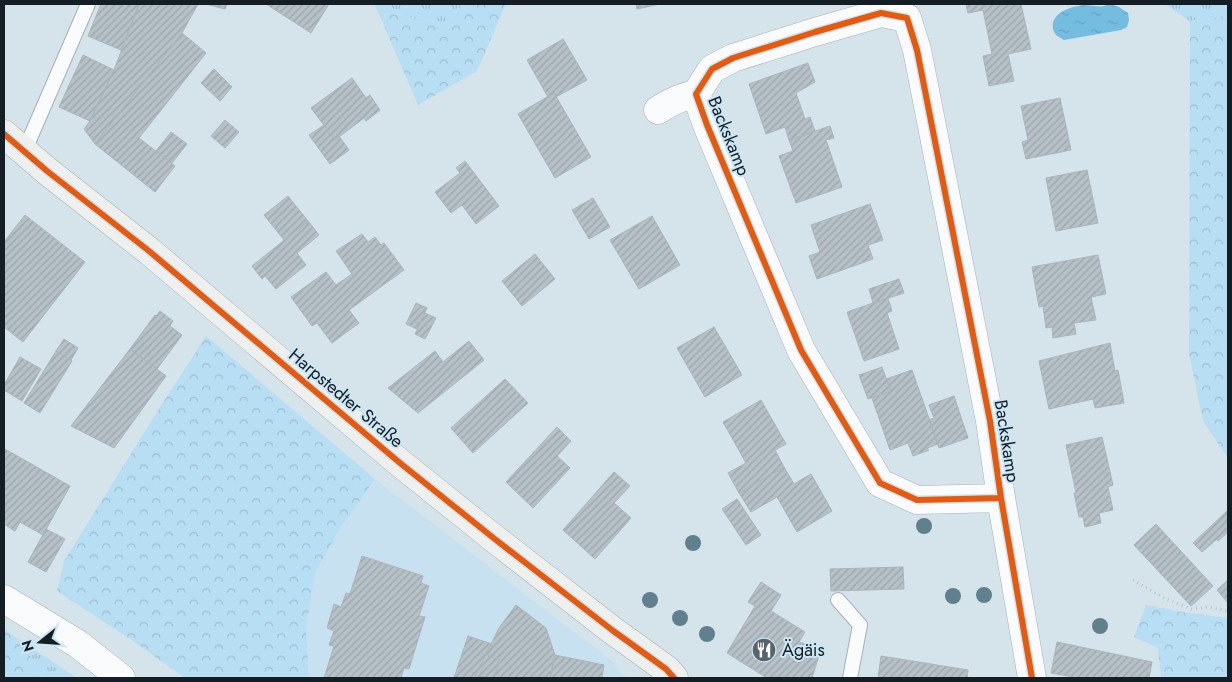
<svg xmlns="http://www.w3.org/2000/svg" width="1232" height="682" font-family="Jost,sans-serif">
<defs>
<pattern id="grass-tufts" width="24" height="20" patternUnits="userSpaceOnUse" patternTransform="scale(1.25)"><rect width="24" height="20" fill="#b8def4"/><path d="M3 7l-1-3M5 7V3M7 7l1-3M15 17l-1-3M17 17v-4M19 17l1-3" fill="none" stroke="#9dbed1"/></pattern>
<pattern id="forest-crowns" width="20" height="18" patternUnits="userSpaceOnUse" patternTransform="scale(1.25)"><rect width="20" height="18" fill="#b8def4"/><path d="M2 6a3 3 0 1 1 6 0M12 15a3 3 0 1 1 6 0" fill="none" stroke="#9dbed1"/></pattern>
<pattern id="water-ripples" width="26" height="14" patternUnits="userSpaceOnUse" patternTransform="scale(1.25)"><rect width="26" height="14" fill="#74bce0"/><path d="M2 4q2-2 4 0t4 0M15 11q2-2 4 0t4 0" fill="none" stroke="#64a1c0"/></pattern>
<pattern id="building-hatch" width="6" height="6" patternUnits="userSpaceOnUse" patternTransform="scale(1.25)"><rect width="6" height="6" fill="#b6c0c7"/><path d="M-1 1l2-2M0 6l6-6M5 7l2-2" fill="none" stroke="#9ca5ab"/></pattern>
</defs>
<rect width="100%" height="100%" fill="#d5e3eb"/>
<!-- built -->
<path fill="#c8e1f0" d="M375,479L612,661L626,678H309L306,629L315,573L341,527Z"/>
<!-- grass -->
<path fill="url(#grass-tufts)" d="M374,4H461L449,23L378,12Z
M1165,4H1228V16L1190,21Z
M21,641L77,678H43Z"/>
<!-- forest -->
<path fill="url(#forest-crowns)" d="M461,4H506L477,71L418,105L378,12L449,23Z
M1228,16V458L1203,421L1189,354L1190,21Z
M206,336L375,479L341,527L315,573L306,629L309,678H185L133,641L57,591L64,561L162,404Z
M1146,605L1182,612L1228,618V678H1161L1158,648L1134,637Z
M4,629L21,641L43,678H4Z"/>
<!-- water -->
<path fill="url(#water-ripples)" d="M1109,4L1119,7L1128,13L1129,20L1127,27L1121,30L1064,40C1059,37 1054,35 1053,29C1050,12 1073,6 1085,5C1095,5 1099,9 1109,4Z"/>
<!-- building -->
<path fill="url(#building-hatch)" stroke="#aab5bb" d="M101,4H139L121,50L88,36Z
M139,4H198L182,33L95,144L84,129L90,121L114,70Z
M206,4H227L225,9Z
M266,4H329L311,33Z
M636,4H660L637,9Z
M966,4H1021L1031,49L1008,54L1014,81L989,86L983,56L992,54L983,10L968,13Z
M182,33L206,53L139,138L175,166L155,192L95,144Z
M563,39L587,80L556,97L554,93L548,97L527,60Z
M83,55L114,70L90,121L59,107Z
M808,63L815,82L796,93L805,119L810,117L815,131L789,140L785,127L766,134L749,84Z
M214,69L232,87L220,101L201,83Z
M352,78L366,98L370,95L380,110L366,121L364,118L335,140L311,108Z
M554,93L591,157L555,178L518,114Z
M1060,98L1071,150L1026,159L1022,142L1028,140L1021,106Z
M225,120L239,132L225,148L211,136Z
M324,125L335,140L339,136L349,150L330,164L309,135Z
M830,126L834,138L826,140L842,187L796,203L779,156L793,151L789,140Z
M171,132L187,144L172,163L156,151Z
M465,161L499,206L476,224L462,205L451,213L435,192L460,173L456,168Z
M1087,170L1098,223L1056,231L1046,178Z
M288,196L308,221L284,240L264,215Z
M593,198L610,227L589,239L572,210Z
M870,204L883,240L868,245L873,259L817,279L809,256L820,252L811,225Z
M25,215L85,262L23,342L4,327V242Z
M652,216L680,265L639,289L610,240Z
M308,221L319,235L297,253L306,265L276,289L265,276L262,279L252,266Z
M362,234L368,242L375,237L381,245L384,243L404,270L349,310L359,323L332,343L317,323L312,326L291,297L326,272L336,285L352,274L336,251Z
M535,254L555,279L522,306L502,281Z
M1098,255L1106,294L1091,297L1096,320L1074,323L1076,334L1053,338L1052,327L1046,328L1043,306L1039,307L1032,267Z
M899,279L904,293L873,303L869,289Z
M888,298L892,311L887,313L899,349L864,361L847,312Z
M416,303L427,308L417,329L406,324Z
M160,311L173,321L170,326L182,335L157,369L130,349L155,315L156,316Z
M425,313L436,318L425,339L415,334Z
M714,327L742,375L705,397L677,348Z
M64,339L78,348L71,360L56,351Z
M469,341L484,360L418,413L388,388L435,351L443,362Z
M1110,343L1115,371L1118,370L1124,403L1095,408L1093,399L1049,409L1039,361Z
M130,349L166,376L114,448L71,426Z
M56,351L72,361L40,413L24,403Z
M20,357L41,369L22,401L4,390V385Z
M882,367L891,391L868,399L859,375Z
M912,370L938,444L927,448L929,450L913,456L908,443L890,450L872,398L891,391L886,379Z
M505,379L528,403L473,453L451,428Z
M954,396L968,438L939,448L929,420L934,418L929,405Z
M761,400L786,444L775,450L784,467L739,493L728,473L746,463L723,422Z
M557,427L571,441L557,456L570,468L533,508L506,482Z
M1102,437L1113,485L1108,487L1113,510L1099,513L1101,523L1085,527L1083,517H1079L1074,493H1076L1066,445Z
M5,449L70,486L43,535L20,522L15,531L4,524V451Z
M784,467L794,484L811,474L832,511L797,532L777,497L751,512L739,493Z
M614,472L630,486L614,503L631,518L595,559L563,530Z
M737,499L761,535L746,545L722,509Z
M1228,510V532L1218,541L1217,539L1202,552L1193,543Z
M1156,524L1213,586L1191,606L1134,545Z
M46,529L65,539L46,572L28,562Z
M362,556L423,576L421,583L429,586L419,616L425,617L409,669L404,668L401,678H324L334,646L329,645L334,631L327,628L334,604L341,607L346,593L350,594Z
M903,567L904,589L831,591L830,569Z
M1228,580V603L1217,590Z
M761,582L781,595L771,611L805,632L799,642L821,649L812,678H767L727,653L755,606L748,602Z
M516,605L546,628L555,655L550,678H474L499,628Z
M468,636L492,644L488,656L500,660L494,678H487L481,676L480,678H454Z
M1057,642L1152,662L1149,678H1078L1051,673Z
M555,655L604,665L602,678H550Z
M881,656L968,670L967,678H878Z"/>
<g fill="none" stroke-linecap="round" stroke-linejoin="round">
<!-- service casing -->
<g stroke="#a6b1b7" stroke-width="16">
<path id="service" d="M24,152L88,4
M838,600L860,625L850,678"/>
</g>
<!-- minor casing -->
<g stroke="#a6b1b7" stroke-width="29">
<path id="minor" d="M658,110C669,103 682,96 696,94
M1001,498L917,500L880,483L801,350L707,125L696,94L712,69L733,58L815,32L881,13L907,18L917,50L990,421L1001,498L1032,678
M4,599L78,644L121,678"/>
</g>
<!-- secondary casing -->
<g stroke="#a6b1b7" stroke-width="29">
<path id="secondary" d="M4,134L47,171L149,251L400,463L496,540L612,630L666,669L674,678"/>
</g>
<!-- path -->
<path stroke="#bec3c7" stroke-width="3" stroke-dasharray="1 4" stroke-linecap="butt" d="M1133,580L1166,599L1191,609L1208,607L1228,611"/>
<!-- service -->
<use href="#service" stroke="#f9fbfc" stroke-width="14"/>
<!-- minor -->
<use href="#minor" stroke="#f9fbfc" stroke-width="28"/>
<!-- secondary -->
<use href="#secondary" stroke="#eef0ee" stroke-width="28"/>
<!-- cycleway casing -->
<g stroke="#cbe6f5" stroke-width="9">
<path id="cycleway" d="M4,134L47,171L149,251L400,463L496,540L612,630L666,669L674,678
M1001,498L917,500L880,483L801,350L707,125L696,94L712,69L733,58L815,32L881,13L907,18L917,50L990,421L1001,498L1032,678"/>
</g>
<!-- cycleway -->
<use href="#cycleway" stroke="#e8590c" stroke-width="6"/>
</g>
<!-- trees -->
<g fill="#61808e">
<circle cx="924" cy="526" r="8"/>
<circle cx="693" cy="543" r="8"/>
<circle cx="984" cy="595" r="8"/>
<circle cx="953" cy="596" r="8"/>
<circle cx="650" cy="600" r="8"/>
<circle cx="680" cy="618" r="8"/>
<circle cx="1100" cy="626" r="8"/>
<circle cx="707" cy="634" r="8"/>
</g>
<!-- icons -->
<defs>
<g id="restaurant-disc" transform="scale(1.25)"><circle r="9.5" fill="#58636a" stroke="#cbe6f5"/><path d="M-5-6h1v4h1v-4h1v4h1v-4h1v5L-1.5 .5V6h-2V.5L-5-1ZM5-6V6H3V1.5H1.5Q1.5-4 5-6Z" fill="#fff"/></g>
</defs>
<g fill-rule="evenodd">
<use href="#restaurant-disc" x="764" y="650"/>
</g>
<g text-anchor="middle" stroke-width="4" stroke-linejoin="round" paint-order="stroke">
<!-- street labels -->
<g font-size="18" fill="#151e24" stroke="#cbe6f5">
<text transform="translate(729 136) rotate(68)" y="6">Backskamp</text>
<text transform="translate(346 398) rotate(40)" y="6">Harpstedter Straße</text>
<text transform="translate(1007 441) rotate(81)" y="6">Backskamp</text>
</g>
<!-- poi labels -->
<g font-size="18" fill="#151e24" stroke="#cbe6f5" text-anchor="start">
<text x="782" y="656">Ägäis</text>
</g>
</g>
<!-- border -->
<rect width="1232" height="682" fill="none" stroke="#151e24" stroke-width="10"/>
<!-- north arrow -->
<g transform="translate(40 642) rotate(253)" stroke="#cbe6f5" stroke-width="4" paint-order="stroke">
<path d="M0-4L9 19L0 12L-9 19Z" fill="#151e24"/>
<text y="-8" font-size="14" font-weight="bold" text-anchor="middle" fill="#151e24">N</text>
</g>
</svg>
